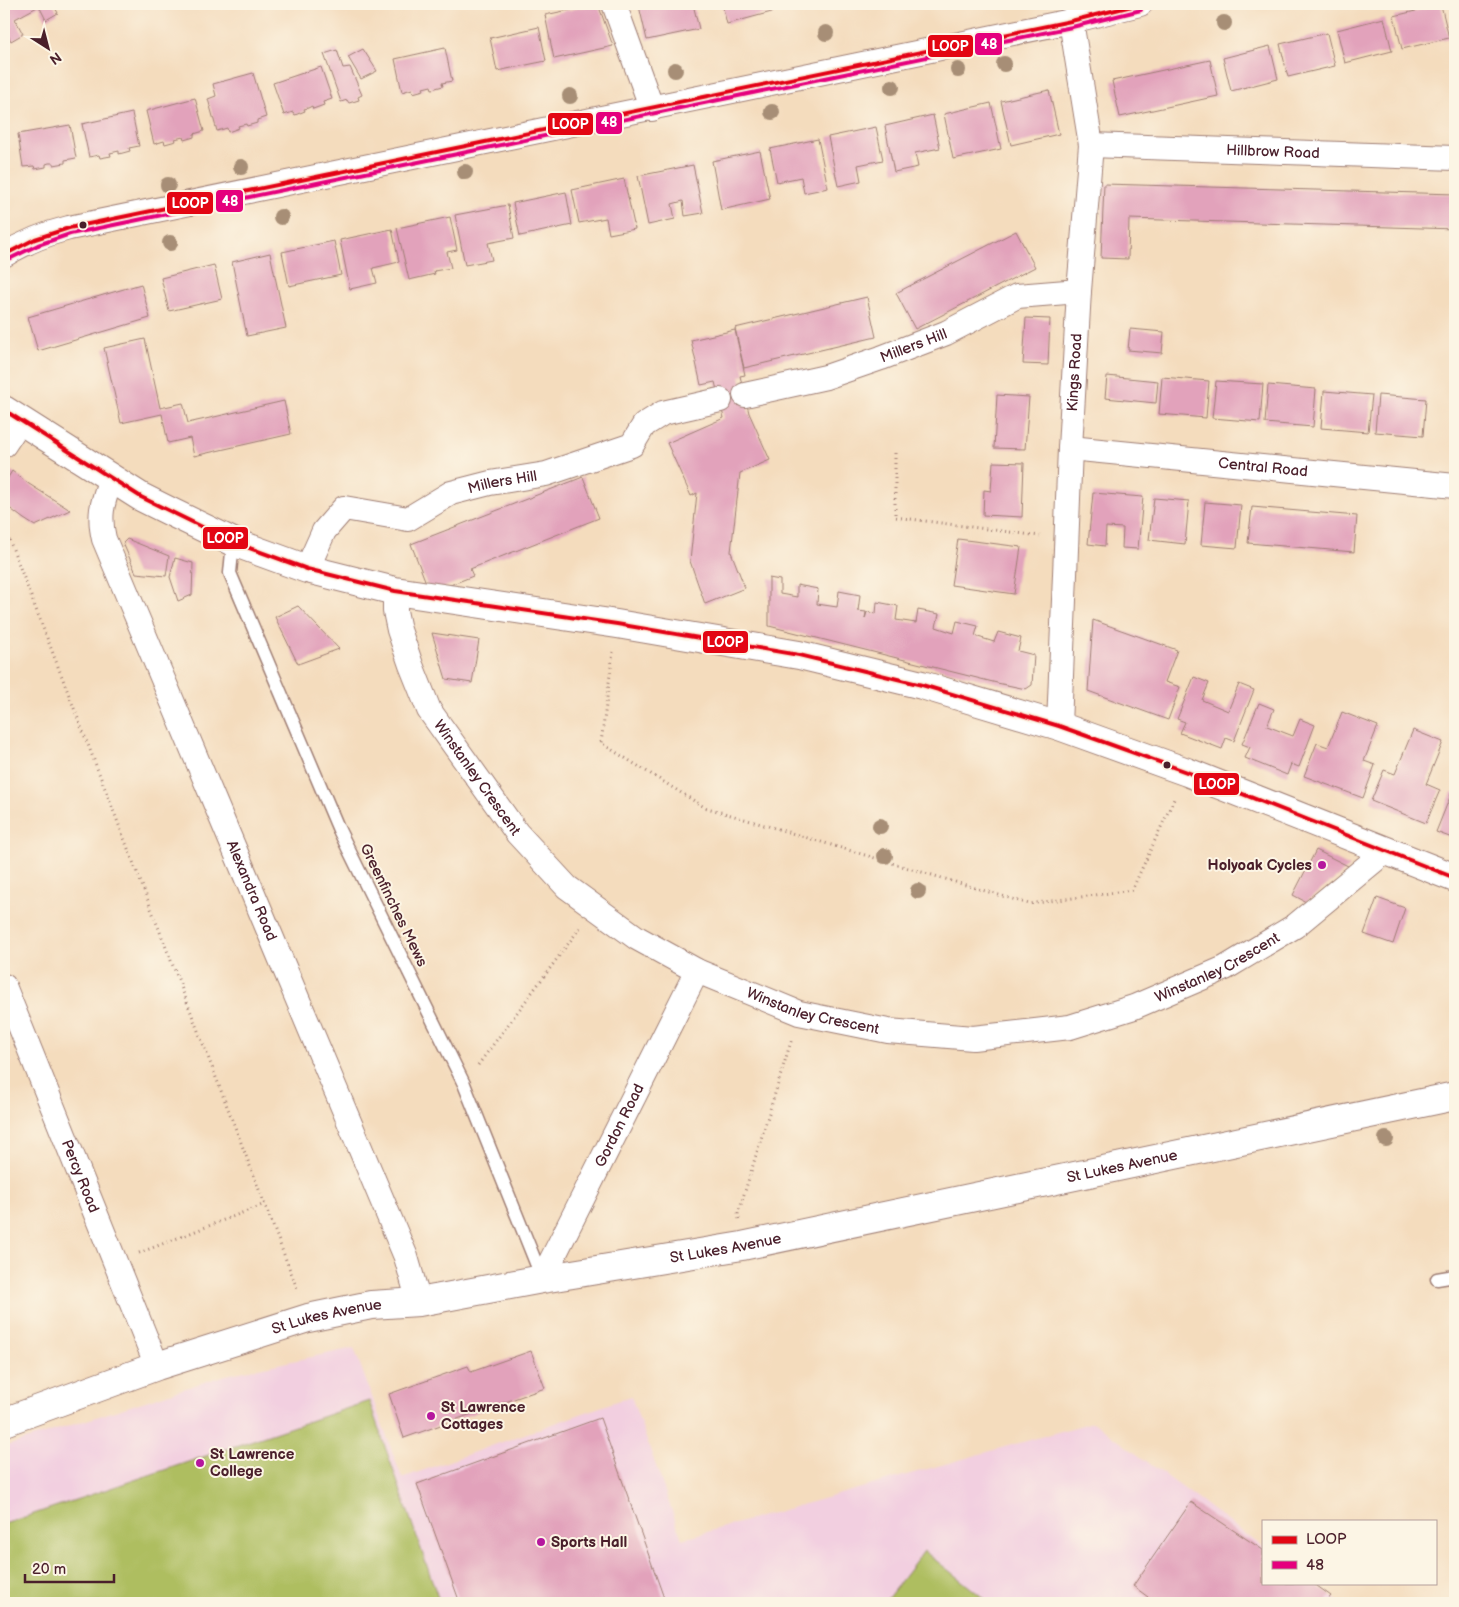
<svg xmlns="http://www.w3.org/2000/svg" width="1459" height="1607" font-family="'Balsamiq Sans',sans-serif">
<rect width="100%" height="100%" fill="#fcf5e5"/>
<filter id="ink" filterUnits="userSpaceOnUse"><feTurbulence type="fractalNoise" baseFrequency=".02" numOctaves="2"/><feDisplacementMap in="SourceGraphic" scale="10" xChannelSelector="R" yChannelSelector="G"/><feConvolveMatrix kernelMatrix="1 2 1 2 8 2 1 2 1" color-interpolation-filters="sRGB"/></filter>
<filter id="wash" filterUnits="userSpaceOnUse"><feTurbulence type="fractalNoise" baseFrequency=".0096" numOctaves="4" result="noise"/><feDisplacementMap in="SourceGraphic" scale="20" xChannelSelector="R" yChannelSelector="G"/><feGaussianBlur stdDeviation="1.12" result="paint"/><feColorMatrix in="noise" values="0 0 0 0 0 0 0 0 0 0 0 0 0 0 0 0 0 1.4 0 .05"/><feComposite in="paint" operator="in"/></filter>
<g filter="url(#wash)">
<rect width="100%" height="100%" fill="#f4dcbd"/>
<!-- built -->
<path fill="#f2cfe0" d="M354,1348L402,1478L631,1396L682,1539L1093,1422L1263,1547V1583H1313L1340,1603H4V1447L226,1375Z"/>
<!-- green -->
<path fill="#aebe61" stroke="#7c6e46" d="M369,1401L440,1603H4V1524Z
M924,1551L990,1603H884Z"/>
<g id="blocks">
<!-- building -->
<path fill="#e2a2bb" d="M4,4H53L58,13L46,20L39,6L15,19L23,34L11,41L4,28Z
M598,4L613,46L554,59L545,15Z
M650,4H693L699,29L647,40L639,6Z
M722,4H778L779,10L727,24Z
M799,4H811L800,7Z
M1441,5L1449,38L1402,49L1394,16Z
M1384,18L1392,51L1345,63L1337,30Z
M539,27L546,61L497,71L490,38Z
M1327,33L1335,66L1288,77L1280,44Z
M1270,46L1278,79L1231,91L1223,58Z
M445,48L452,81L442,83L443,86L432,89L431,86L423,88L424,90L413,93L412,89L402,92L395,59Z
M363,49L377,71L361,79L348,57Z
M337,50L343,68L350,67L362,95L358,97L359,100L349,103L347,100L341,102L324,54Z
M1210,60L1218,96L1120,117L1112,81Z
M321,67L332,99L323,102L324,105L313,109L312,106L308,108L304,109L305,111L295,115L293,112L284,115L273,83Z
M253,73L266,117L257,120V123L247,126L246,124L238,126L239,128L228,132L227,128L217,131L208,99L216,96L213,84Z
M1049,90L1059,134L1011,145L1001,101Z
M195,98L204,131L194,134V137L184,140L183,137L175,139L176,141L165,144L164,141L154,144L146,111Z
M991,103L1001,149L953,159L944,114Z
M132,113L139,146L129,148L130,151L119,154V151L110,153L111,156L100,158L99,155L89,157L82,124Z
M933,115L940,148L915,153L918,167L894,172L885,126Z
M70,125L76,158L65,160V163L54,165V163H49L46,164V167L35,169L34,166L23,167L18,134Z
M876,127L883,160L858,165L861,181L838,186L828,137Z
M818,139L828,188L804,193L801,177L777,182L770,149Z
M760,151L770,199L721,210L712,161Z
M693,165L703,213L685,216L683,201L672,204L675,219L648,225L638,176Z
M624,179L635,229L609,234L606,218L579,223L572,190Z
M1104,184L1455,194V229L1129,219L1128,259L1101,258Z
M566,192L572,225L520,236L513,203Z
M508,205L514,238L488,243L492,260L465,265L455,215Z
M450,217L457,250L447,252L451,268L434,271L435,274L409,280L397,228Z
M392,229L399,262L373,268L377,283L350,289L340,240Z
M1016,231L1035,267L915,329L896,293Z
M334,241L341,275L289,286L282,252Z
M270,253L286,328L247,336L232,262Z
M214,265L222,299L169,311L161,278Z
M141,284L150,318L38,351L28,317Z
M867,297L876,337L744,368L735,328Z
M1026,318L1050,319L1048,365L1023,364Z
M1130,329L1164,332L1162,353L1128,350Z
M735,330L745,375L740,376L749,413L770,460L740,473L731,552L745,588L705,604L690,561L697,493L691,496L667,443L724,418L715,382L701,385L691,340Z
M145,339L160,408L183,403L188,423L284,401L291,434L194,456L190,438L168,443L162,414L121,423L104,348Z
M1107,376L1158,381L1156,403L1105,398Z
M1162,377L1209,381L1206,418L1159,414Z
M1216,381L1263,384L1260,422L1212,418Z
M1268,385L1316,389L1313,427L1265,423Z
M1324,391L1372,395L1368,432L1321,428Z
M997,395L1029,397L1025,449L994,448Z
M1378,395L1426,399L1423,436L1375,432Z
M993,462L1024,463L1022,517L983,515L984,490L991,491Z
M12,471L29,484L70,510L35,526L24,519L4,504V484Z
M583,477L599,518L470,569L473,576L430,593L411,544Z
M1093,493L1143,497L1138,549L1122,548L1123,528L1106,527L1105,546L1088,544Z
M1154,498L1189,501L1185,544L1149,540Z
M1205,502L1241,505L1237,548L1201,545Z
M1252,507L1357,516L1354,552L1248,543Z
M127,539L169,556L166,576L136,573L123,543Z
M958,539L1021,547L1014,594L951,585Z
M175,558L193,563L192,595L178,601L170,577Z
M769,578L780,580V594L797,597V585L818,589L817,604L837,607L839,591L860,595L858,611L866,612L865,619L867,612L876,614L877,602L898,606L896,620L916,623L918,610L939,614L936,627L954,633L957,621L978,626L975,636L994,642L998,632L1021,638L1018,651L1034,655L1032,685L1026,689L997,683L769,626Z
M298,606L339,649L298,664L275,617Z
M1093,620L1177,650L1165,682L1180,687L1168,720L1088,691Z
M432,633L479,640L472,683L446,679Z
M1194,677L1209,683L1202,700L1228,711L1239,684L1254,690L1234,741L1226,738L1222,749L1180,733L1185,722L1177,719Z
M1259,703L1274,709L1267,726L1293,736L1300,719L1315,725L1299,767L1291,764L1287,775L1245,758L1250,747L1242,744Z
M1342,712L1378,726L1364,761L1375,765L1363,798L1304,776L1317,743L1328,747Z
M1413,730L1443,742L1426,784L1440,790L1426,823L1371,801L1384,770L1395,774Z
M1452,792L1455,793V839L1436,832Z
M1316,850L1350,867L1306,902L1293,895Z
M1377,898L1405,908L1393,944L1364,934Z
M531,1351L545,1388L404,1438L389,1394L468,1366L471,1372Z
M600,1418L665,1601L659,1603H460L417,1484Z
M1191,1502L1263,1550V1583H1313L1331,1596L1325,1603H1314L1310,1601L1308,1603H1144L1148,1597L1133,1586Z"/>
</g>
</g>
<g filter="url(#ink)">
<use href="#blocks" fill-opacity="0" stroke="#9f7e74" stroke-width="1"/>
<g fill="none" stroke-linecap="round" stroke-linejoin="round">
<!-- lane casing -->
<g stroke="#9f7e74" stroke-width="15">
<path id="lane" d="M233,542L230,573L339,830L464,1084L542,1278
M1437,1279L1455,1276"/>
</g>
<!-- street casing -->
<g stroke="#9f7e74" stroke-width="26">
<g id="street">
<path d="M614,4L652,109"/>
<path id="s1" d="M1091,145L1455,158"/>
<path d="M4,255C25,242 45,234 69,228L1071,21L1140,4"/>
<path id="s2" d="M745,395L826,377L881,358L946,333L1017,296L1079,291"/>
<path d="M4,445L20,421"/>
<path id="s3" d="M1070,448L1455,486"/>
<path id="s4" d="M111,478C103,502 98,513 104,539L406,1257L419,1302"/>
<path id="s5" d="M307,569L324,531L344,508L408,519L451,493L490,483L546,474L632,445L644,425L663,413L720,400"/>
<path id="s6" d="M395,591V611L399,630L411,665L429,710L517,833L567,887L637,938L697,971L799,1013L888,1031L973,1038L1070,1027L1134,1007L1225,968L1295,926L1387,850"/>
<path id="s7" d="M1059,726L1070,448L1079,291L1091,145L1071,21"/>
<path id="s8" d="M4,986L157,1366"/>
<path id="s9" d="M542,1279L697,971"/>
</g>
</g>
<!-- secondary casing -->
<g stroke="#9f7e74" stroke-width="30">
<g id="secondary">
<path id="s10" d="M4,1422L157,1366L308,1318L371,1305L419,1302L542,1279L742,1246L1455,1096"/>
</g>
</g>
<!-- primary casing -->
<g stroke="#9f7e74" stroke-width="30">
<path id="primary" d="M4,410L141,497L173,513L233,542L307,569L395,591L617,624L799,655L922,685L1059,726L1187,772L1455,878"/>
</g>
<!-- path -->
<path stroke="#9f7e74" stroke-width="3" stroke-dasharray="1 4" stroke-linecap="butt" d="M895,453V517L1040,536
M4,526L298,1291
M613,652L601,743L704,807L1029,904L1132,890L1175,797
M478,1065L580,928
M739,1219L738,1214L792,1038
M139,1253L265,1204"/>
<!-- lane -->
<use href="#lane" stroke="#fff" stroke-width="12"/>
<!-- street -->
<use href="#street" stroke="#fff" stroke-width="24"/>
<!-- secondary -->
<use href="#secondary" stroke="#fff" stroke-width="28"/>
<!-- primary -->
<use href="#primary" stroke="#fff" stroke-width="28"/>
<!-- bus-1 casing -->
<g stroke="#fcf5e5" stroke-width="8">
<path id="bus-1" d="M4,255L35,239L69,228L1071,21L1140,4
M4,410L141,497L233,542L307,569L395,591L617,624L799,655L922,685L1059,726L1187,772L1455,878"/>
</g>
<!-- bus-2 casing -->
<g stroke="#fcf5e5" stroke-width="8">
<path id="bus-2" d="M7,260L38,245L70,234L1072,27L1141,10"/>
</g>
<!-- bus-1 -->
<use href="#bus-1" stroke="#e30613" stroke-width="4"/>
<!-- bus-2 -->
<use href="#bus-2" stroke="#e5007d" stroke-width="4"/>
</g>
<!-- trees -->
<g fill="#a78e76">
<circle cx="1224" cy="23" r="8"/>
<circle cx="826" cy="33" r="8"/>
<circle cx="1004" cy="64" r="8"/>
<circle cx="675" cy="70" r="8"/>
<circle cx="958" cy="70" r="8"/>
<circle cx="892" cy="87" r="8"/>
<circle cx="570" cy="96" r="8"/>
<circle cx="772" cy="112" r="8"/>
<circle cx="241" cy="167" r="8"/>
<circle cx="465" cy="172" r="8"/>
<circle cx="168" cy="185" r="8"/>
<circle cx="281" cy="217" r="8"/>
<circle cx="170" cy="243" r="8"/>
<circle cx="880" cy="826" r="8"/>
<circle cx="885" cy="856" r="8"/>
<circle cx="918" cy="891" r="8"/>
<circle cx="1386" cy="1139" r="8"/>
</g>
</g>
<!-- markers -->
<g fill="#4a1f2b" stroke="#fcf5e5" stroke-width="2">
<circle cx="83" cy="225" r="4.5"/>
<circle cx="1167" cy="765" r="4.5"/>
</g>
<g fill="#b5179e" stroke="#fcf5e5" stroke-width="2">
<circle cx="1322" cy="865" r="5"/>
<circle cx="431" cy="1416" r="5"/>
<circle cx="200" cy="1463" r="5"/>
<circle cx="541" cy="1542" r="5"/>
</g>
<g text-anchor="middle" stroke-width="4" stroke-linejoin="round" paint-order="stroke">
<!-- street labels -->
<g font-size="15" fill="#4a1f2b" stroke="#fcf5e5">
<text dy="5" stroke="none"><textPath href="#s1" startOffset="182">Hillbrow Road</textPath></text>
<text dy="5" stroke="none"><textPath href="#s2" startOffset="176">Millers Hill</textPath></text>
<text dy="5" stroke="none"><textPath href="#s7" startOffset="354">Kings Road</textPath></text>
<text dy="5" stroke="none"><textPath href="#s3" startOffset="194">Central Road</textPath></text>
<text dy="5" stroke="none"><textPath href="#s5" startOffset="240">Millers Hill</textPath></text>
<text dy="5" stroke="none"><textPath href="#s6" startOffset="208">Winstanley Crescent</textPath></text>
<text dy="5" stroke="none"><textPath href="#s4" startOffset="444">Alexandra Road</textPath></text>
<text transform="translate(394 905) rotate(64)" y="5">Greenfinches Mews</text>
<text dy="5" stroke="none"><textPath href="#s6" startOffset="1048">Winstanley Crescent</textPath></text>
<text dy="5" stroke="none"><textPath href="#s6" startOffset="628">Winstanley Crescent</textPath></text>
<text dy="5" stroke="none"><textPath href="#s9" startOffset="172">Gordon Road</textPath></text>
<text dy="5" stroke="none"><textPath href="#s10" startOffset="1150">St Lukes Avenue</textPath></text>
<text dy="5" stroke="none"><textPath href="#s8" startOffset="205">Percy Road</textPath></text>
<text dy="5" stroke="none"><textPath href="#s10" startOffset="745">St Lukes Avenue</textPath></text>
<text dy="5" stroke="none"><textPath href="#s10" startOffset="340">St Lukes Avenue</textPath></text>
</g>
<!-- poi labels -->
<g font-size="15" font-weight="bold" fill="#4a1f2b" stroke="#fcf5e5" text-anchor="start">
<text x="1312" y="870" text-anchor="end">Holyoak Cycles</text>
<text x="441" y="1412">St Lawrence<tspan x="441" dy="17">Cottages</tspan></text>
<text x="210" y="1459">St Lawrence<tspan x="210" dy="17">College</tspan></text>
<text x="551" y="1547">Sports Hall</text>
</g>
</g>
<g stroke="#fcf5e5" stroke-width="2">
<rect x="974" y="32" width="29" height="24" rx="5" fill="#e5007d"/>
<rect x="927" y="34" width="47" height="24" rx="5" fill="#e30613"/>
<rect x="595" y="111" width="28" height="24" rx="5" fill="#e5007d"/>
<rect x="547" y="112" width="47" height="24" rx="5" fill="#e30613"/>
<rect x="215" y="189" width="29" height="24" rx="5" fill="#e5007d"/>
<rect x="166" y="191" width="48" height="24" rx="5" fill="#e30613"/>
<rect x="202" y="526" width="47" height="24" rx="5" fill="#e30613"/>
<rect x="702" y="630" width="47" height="24" rx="5" fill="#e30613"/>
<rect x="1193" y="772" width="47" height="24" rx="5" fill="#e30613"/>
</g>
<g font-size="14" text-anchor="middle" font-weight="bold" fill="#fff">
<text x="989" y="49">48</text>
<text x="950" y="51">LOOP</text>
<text x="609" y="127">48</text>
<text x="570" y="129">LOOP</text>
<text x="230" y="206">48</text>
<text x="190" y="208">LOOP</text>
<text x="225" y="543">LOOP</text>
<text x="725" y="647">LOOP</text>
<text x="1217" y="789">LOOP</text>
</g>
<!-- margin -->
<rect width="1459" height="1607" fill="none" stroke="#fcf5e5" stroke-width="20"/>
<!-- legend -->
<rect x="1262" y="1520" width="175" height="65" fill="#fcf5e5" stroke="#b59f9b"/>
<rect x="1272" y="1536" width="25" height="8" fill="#e30613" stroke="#b59f9b"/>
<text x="1306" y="1544" font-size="15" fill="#4a1f2b">LOOP</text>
<rect x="1272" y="1561" width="25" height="8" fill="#e5007d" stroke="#b59f9b"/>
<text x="1306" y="1570" font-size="15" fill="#4a1f2b">48</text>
<!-- north arrow -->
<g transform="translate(48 48) rotate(144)" stroke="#fcf5e5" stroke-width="4" paint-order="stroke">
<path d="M0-4L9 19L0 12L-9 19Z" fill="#4a1f2b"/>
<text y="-8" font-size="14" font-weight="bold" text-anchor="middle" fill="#4a1f2b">N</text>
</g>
<!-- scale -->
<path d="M25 1574v8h89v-8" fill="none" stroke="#4a1f2b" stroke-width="2.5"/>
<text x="32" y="1574" font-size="15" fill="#4a1f2b" stroke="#fcf5e5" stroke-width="4" paint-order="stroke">20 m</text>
</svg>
